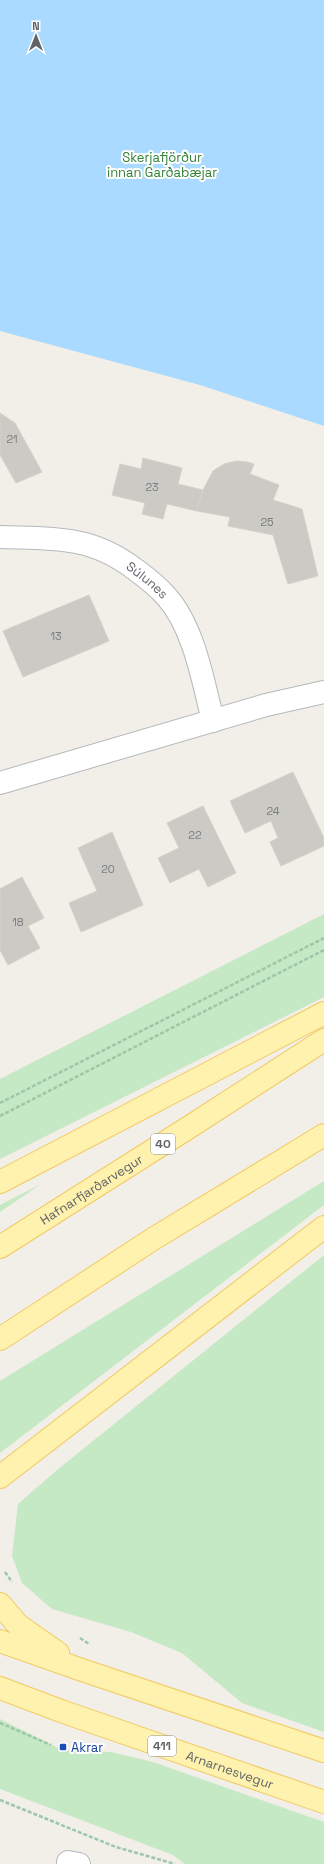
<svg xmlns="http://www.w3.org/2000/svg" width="324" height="1864" font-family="'Space Grotesk',sans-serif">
<rect width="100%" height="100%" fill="#f1efe8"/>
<!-- green -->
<path fill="#c5e8c5" d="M324,914V997L0,1159V1079Z
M324,1181V1205L0,1453V1381Z
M41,1184L0,1212V1205Z
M324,1255V1732L242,1703L182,1653L131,1632L52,1609L22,1583L12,1556L18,1504L57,1470Z
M0,1719L62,1750L111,1752L153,1762L324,1822V1864H185L173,1855L0,1789Z"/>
<!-- water -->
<path fill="#aadaff" d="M0,0H324V426L200,385L0,331Z"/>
<!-- building -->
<path fill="#cccac5" stroke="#d6d1c6" d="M0,413L15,423L42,472L16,483L0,455Z
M143,458L182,468L178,484L203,490L197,511L167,504L163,519L142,514L145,503L112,495L120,464L141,469Z
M237,461L247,462L254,464L250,474L279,485L273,500L302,509L318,576L288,584L273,535L228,526L230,517L197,511L203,490L213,471L224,464Z
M89,595L109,641L23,677L3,631Z
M293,772L324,838V846L281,866L270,842L278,838L271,821L245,833L230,801Z
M203,806L236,873L208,887L199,869L170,883L158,858L179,848L167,823Z
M112,832L143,905L81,932L69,903L97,891L78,848Z
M22,877L44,918L28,926L40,948L8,965L0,950V889Z"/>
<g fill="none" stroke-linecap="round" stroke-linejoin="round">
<!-- minor casing -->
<g stroke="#b5b8bc" stroke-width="24">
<g id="minor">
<path id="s1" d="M0,537C25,538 51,537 76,542C98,546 119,557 136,570C147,578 157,586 166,596C194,627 203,681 213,721"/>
<path d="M0,783L266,705L324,692"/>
<path d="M68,1862L79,1864"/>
</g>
</g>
<!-- primary casing -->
<g stroke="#f2c960" stroke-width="24">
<g id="primary">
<path d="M0,1182L324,1013"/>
<path id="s2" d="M0,1247L191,1126L324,1040"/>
<path d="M0,1339L153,1239L324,1135"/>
<path d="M0,1477L324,1227"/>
<path d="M0,1604L18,1625L58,1653"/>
<path d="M0,1641L82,1670L324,1751"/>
<path id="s3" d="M0,1688L61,1711L324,1802"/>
</g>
</g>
<!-- path -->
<path stroke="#9cc7a9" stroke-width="2.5" stroke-dasharray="4 2" stroke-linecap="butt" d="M0,1103L324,938
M0,1116L324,950
M5,1572L12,1582
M80,1638L89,1644
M0,1723L51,1745
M0,1800L116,1847L175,1864"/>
<!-- minor -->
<use href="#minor" stroke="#fff" stroke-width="22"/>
<!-- primary -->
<use href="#primary" stroke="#fff2af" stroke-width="22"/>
</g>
<!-- markers -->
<rect fill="#1a4fb4" stroke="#fff" stroke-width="1.5" x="59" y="1743" width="8" height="8" rx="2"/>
<g text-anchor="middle" stroke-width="4" stroke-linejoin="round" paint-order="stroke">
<!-- number labels -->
<g font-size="11" fill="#7a7d7f">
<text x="12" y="443">21</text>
<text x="152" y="491">23</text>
<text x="267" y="526">25</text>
<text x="56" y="640">13</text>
<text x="273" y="815">24</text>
<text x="195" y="839">22</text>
<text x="108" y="873">20</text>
<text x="18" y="926">18</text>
</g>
<!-- shield labels -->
<g fill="#fff" stroke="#8f9295" stroke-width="1">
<rect x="151" y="1134" width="24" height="20" rx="3"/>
<rect x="148" y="1736" width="28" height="20" rx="3"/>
</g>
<g font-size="12" font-weight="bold" fill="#5f6368">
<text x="163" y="1148">40</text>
<text x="162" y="1750">411</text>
</g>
<!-- park labels -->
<g font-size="13" fill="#348238" stroke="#fff">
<text x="162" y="162">Skerjafjörður<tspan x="162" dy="15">innan Garðabæjar</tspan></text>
</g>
<!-- street labels -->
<g font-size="13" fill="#5f6368" stroke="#fff">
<text dy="5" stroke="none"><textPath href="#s1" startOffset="158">Súlunes</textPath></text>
<text dy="5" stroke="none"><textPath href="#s2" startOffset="108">Hafnarfjarðarvegur</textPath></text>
<text dy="5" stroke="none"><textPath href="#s3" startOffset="244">Arnarnesvegur</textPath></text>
</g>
<!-- transit labels -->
<g font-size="13" fill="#164399" stroke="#fff" text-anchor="start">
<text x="71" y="1752">Akrar</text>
</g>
</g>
<!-- north arrow -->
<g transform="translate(36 36)" stroke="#ffffff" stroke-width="3" paint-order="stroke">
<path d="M0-3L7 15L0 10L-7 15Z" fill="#5f6368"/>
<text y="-6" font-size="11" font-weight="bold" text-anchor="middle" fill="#5f6368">N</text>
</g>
</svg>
